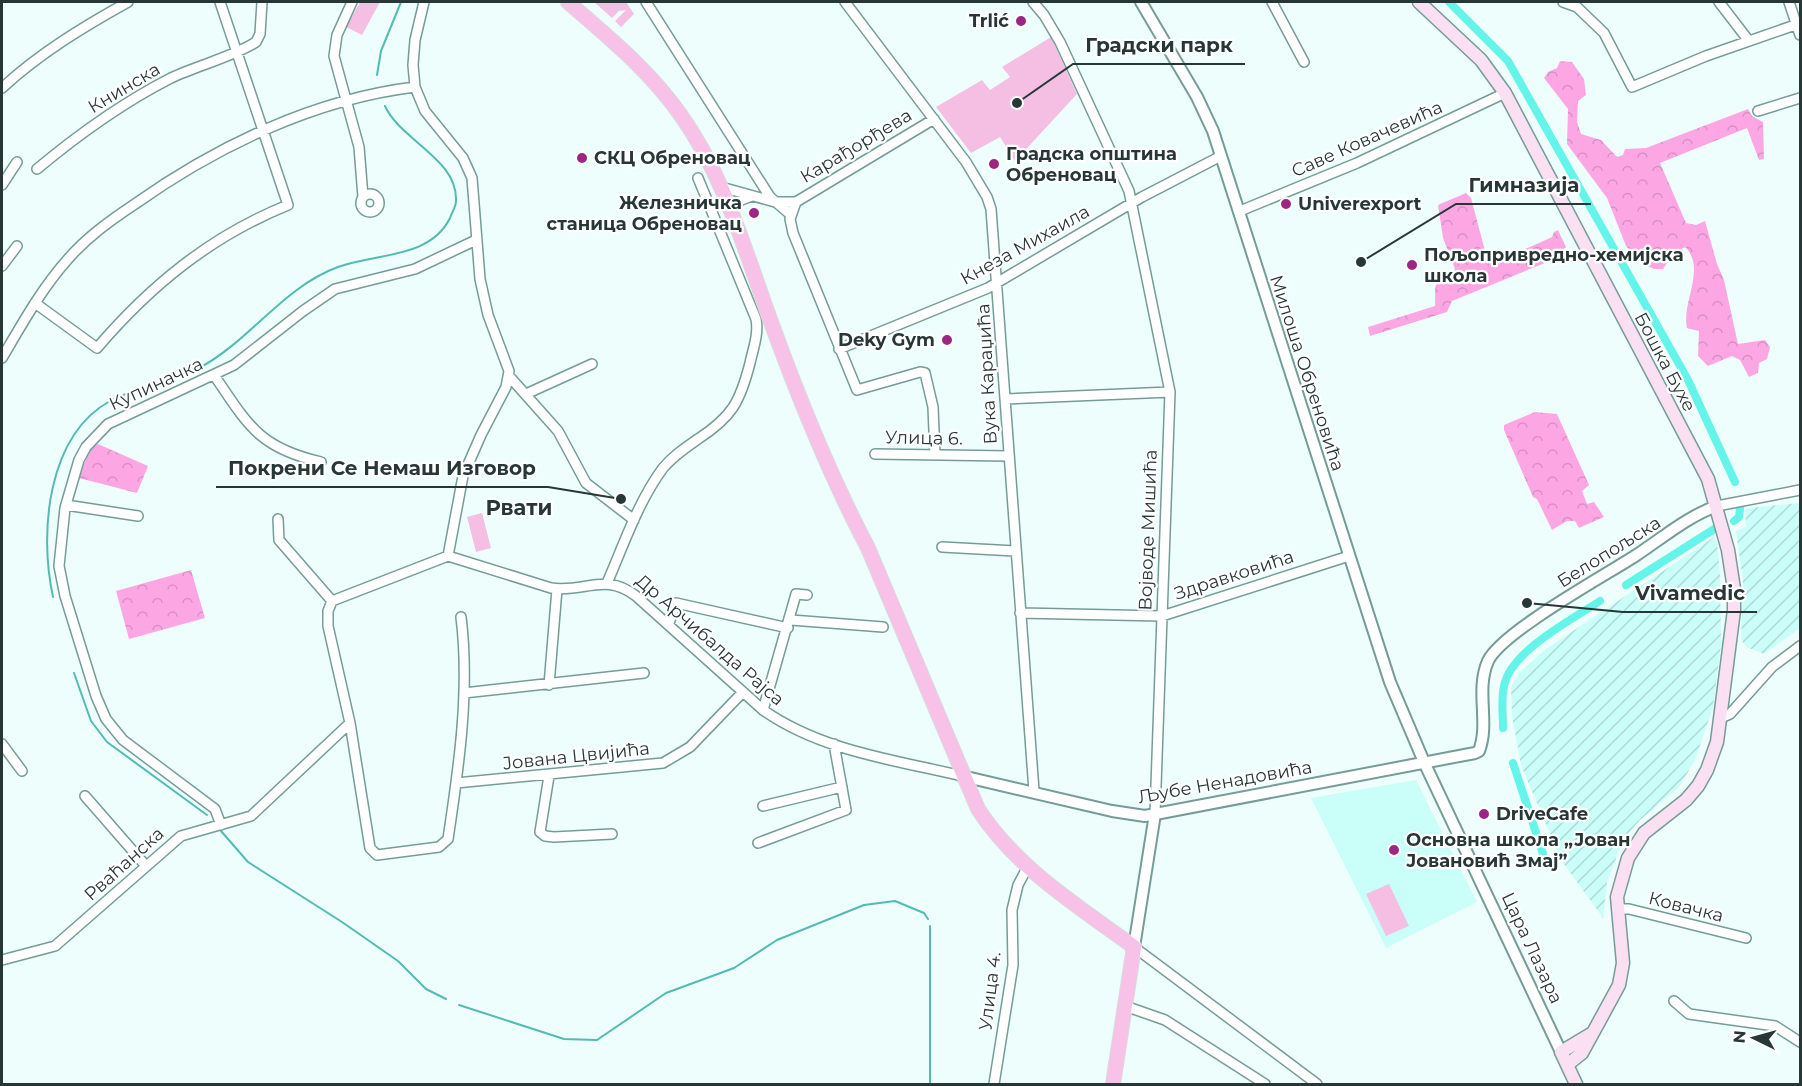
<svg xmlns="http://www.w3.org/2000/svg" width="1802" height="1086" font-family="Montserrat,sans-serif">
<defs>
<pattern id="industrial-furrows" width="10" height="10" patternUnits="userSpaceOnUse" patternTransform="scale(1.5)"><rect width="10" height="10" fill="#cafef9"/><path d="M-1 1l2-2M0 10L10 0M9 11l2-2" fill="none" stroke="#aedad6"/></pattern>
<pattern id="forest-crowns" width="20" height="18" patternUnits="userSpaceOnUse" patternTransform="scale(1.5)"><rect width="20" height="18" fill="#fca7e3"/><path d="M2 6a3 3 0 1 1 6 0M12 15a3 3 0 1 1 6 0" fill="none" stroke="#d890c3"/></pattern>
</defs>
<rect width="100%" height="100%" fill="#edfefc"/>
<!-- built -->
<path fill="#cafef9" d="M1416,780L1477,902L1386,948L1311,798Z"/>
<!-- industrial -->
<path fill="url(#industrial-furrows)" d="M1800,503V628L1764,654L1746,647L1741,639L1743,581L1736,531L1746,527L1745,509L1748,508Z
M1714,537L1717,542L1720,575L1721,645L1713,707L1695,760L1679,787L1640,820L1623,840L1607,882L1603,918L1561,860L1521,765L1512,716L1511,687L1519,673L1546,649Z"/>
<!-- forest -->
<path fill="url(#forest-crowns)" d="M1560,61L1572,62L1584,79L1586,95L1578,101L1577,122L1581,134L1601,140L1617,157L1623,155L1625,149L1646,148L1748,109L1752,116L1763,122L1764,159L1759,160L1747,128L1660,163L1686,223L1696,225L1705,221L1717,264L1724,280L1738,344L1765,340L1770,347L1767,359L1759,363L1758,373L1749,377L1740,360L1732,356L1708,366L1698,356L1699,331L1687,328C1681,303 1707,268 1685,247L1672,256L1663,269H1654L1641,263L1626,246L1607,198L1567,144L1568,109L1544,78L1548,72L1557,68Z
M1466,193L1471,198L1484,247L1491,262C1512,254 1532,247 1552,237L1554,232L1558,230L1566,247L1545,263L1452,301L1447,312L1370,336L1368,327L1435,306C1436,286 1431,282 1451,275L1455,269L1443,238L1438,205Z
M1535,412L1557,414L1589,485L1582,491L1587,504L1594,502L1604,517L1579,528L1575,521H1567L1552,530L1537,499L1533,497L1504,430V425Z
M98,444L148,466L137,493L79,478L90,449Z
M191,570L205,618L129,639L116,591Z"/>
<!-- green -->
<path fill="#f4bfe3" d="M360,2H380L362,35L346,27Z
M594,2H626L634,14L621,27L615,21L626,10L619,11L612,18Z
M1051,37L1077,94L1015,161L1000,137L971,153L936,107L982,80L990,90L1010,77L1002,67Z
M482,513L491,548L476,552L467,517Z
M1389,884L1409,926L1386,936L1366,894Z"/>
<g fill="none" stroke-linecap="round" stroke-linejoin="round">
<!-- stream -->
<path stroke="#52bbb3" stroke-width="2" d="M377,75L381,51L401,2
M53,597C39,533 47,436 110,401C139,386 171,384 199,368C250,341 283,287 338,267C375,253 430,259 450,218C452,212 456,207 456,201C458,159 401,141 385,106
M74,673L91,721L107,742L207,815
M221,831L248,862L342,922L398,961L426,989L446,999
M930,926V1084
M459,1005L564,1039L597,1040L666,993L734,968L777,940L864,905L895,901L924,913L928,919"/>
<!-- canal -->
<path stroke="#65f4e9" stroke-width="8" d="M1449,2L1508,61L1688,380L1735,482
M1734,521L1739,517L1740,509
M1626,585L1719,526
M1503,728C1503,714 1501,699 1504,686C1510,652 1572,619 1600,601
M1513,763L1545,860"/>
<!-- minor casing -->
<g stroke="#759c98" stroke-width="12">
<path id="minor" d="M352,2L337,35L334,56L359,147L363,197
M424,2L415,40L413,65L415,87L425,111L463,158L472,178L480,279L488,315L509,371L506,387L481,435L463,476L448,556
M646,2L770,197L791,215
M845,2L966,162L987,197L991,209L1034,791
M1033,2L1044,15L1060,42L1129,191L1170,392L1155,814
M1272,2L1304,62
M1563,2L1577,7L1604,33L1632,87L1706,56L1798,24
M1719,2L1749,41
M1789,2L1800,35
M2,88C40,53 83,27 128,2
M1758,111L1800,98
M934,119L796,202L790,219L793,233L857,390L920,372L925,373L933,407L935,455
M37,169C79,134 122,103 171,78C196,66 235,56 256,42L260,34L262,2
M2,185L17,162
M721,187L775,202H796
M361 203a9 9 0 1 1 18 0a9 9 0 1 1-18 0Z
M731,210L736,202L752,196
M1240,211L1357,163L1505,93
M2,266L17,246
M35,303L97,348C151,285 211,236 288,205L220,2
M839,349L988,288L1142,197L1221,156
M2,358C22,324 42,288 68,259C87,237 111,220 135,204C217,146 315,99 415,87
M214,375C248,425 259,448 321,462
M509,376L558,431L586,483L634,520
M526,394L592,364
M1005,399L1170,392
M875,454L1008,456
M66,505L138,516
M1717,506L1800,490
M278,519L279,540L332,601
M942,547L1015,551
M607,583C624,544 638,502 663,468C673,456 685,448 698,439C732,417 740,402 750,363C753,349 759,334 756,319L698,178
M332,601L448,556L551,588C585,593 605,572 636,596L763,710C821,751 895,760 962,776
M332,601L328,611V626L350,723L370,848L377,855L439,847L448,839C459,766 470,690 461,617
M1020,613L1162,616L1349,556
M791,620L883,627
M669,623L676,603L788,628
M549,685L557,589
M464,693L644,673
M763,710L796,594L807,595
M1721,718L1730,714L1772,667L1800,646
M2,744L22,771
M549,776L540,832L545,836L554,837L612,834
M456,783L663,763L690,747L743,692
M85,796L146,866
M763,806L842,787
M221,825L215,809L123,740L106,719L96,696L65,596L59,566L65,508L79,460L86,447L108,424L234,365L303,311L335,289L415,269L476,240
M758,843L846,810L834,744
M1617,909H1629L1746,938
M1134,947L1317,1084
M2,960L55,946L181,836L251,816L350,723
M1674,1001L1689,1014L1775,1026L1800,1042
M1125,1006L1165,1020L1265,1084
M994,1084L1013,965L1012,910L1018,885L1027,868"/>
</g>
<!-- tertiary casing -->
<g stroke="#759c98" stroke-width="14">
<path id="tertiary" d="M1141,2L1197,97L1213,131L1390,682L1424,762L1561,1052
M962,776L1112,811L1145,816L1475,753L1479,751C1490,722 1475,691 1488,661C1502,632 1604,576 1635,556C1661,539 1688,516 1717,506
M1134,947L1155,814"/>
</g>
<!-- secondary casing -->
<g stroke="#759c98" stroke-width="15">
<path id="secondary" d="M1419,2L1481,60L1505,93L1708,479L1728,550L1734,589V610L1717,742L1707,770L1698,786L1686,800L1644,833L1628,858L1617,897L1623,963L1619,985L1582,1053L1567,1065
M1576,1084L1561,1052L1591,1034"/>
</g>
<!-- primary casing -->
<g stroke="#d8dbdb" stroke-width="16">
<path id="primary" d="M568,2C608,37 649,70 680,114C725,177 745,251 771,322C799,399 830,476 868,548L978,809C1016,868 1078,906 1134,947L1113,1084"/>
</g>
<!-- minor -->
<use href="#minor" stroke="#fff" stroke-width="9"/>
<!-- tertiary -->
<use href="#tertiary" stroke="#fff" stroke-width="10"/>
<!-- secondary -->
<use href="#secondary" stroke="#fbe0f3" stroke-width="12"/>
<!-- primary -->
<use href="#primary" stroke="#f8c1e8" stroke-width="14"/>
</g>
<!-- markers -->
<g fill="#9c2782" stroke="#fff" stroke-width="2">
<circle cx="1021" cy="21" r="6"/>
<circle cx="582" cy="158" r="6"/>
<circle cx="994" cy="164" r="6"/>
<circle cx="1286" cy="204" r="6"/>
<circle cx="754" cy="213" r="6"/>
<circle cx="1412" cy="265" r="6"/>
<circle cx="947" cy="340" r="6"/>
<circle cx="1484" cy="814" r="6"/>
<circle cx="1394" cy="850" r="6"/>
</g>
<g text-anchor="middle" stroke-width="4.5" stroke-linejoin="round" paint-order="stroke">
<!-- poi labels -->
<g font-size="18" font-weight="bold" fill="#273736" stroke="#fff" text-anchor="start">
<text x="1009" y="27" text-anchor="end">Trlić</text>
<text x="1006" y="160">Градска општина<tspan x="1006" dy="21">Обреновац</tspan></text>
<text x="594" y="164">СКЦ Обреновац</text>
<text x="742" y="209" text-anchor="end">Железничка<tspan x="742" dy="21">станица Обреновац</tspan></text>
<text x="1298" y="210">Univerexport</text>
<text x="1424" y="261">Пољопривредно-хемијска<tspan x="1424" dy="21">школа</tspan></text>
<text x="935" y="346" text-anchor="end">Deky Gym</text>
<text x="1496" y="820">DriveCafe</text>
<text x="1406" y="846">Основна школа „Јован<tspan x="1406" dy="21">Јовановић Змај”</tspan></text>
</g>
<!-- street labels -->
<g font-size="18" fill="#273736" stroke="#fff">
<text transform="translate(124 88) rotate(-31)" y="6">Книнска</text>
<text transform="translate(1367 139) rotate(-24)" y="6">Саве Ковачевића</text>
<text transform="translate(856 146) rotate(-31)" y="6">Карађорђева</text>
<text transform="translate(1025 245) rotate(-29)" y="6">Кнеза Михаила</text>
<text transform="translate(1665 362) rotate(62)" y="6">Бошка Бухе</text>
<text transform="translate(1307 373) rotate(72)" y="6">Милоша Обреновића</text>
<text transform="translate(987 374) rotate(-93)" y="6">Вука Караџића</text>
<text transform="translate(156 384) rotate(-25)" y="6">Купиначка</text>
<text transform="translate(924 438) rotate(1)" y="6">Улица 6.</text>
<text transform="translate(1148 530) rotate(-88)" y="6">Војводе Мишића</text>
<text transform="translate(1609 552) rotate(-32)" y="6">Белопољска</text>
<text transform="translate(1234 575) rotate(-18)" y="6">Здравковића</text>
<text transform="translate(710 640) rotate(41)" y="6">Др Арчибалда Рајса</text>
<text transform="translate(576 756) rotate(-6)" y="6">Јована Цвијића</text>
<text transform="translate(1225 782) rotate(-10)" y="6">Љубе Ненадовића</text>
<text transform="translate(124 864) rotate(-42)" y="6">Рваћанска</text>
<text transform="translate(1686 907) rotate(14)" y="6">Ковачка</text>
<text transform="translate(1532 948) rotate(65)" y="6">Цара Лазара</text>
<text transform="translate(990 991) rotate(-83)" y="6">Улица 4.</text>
</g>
<!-- quarter labels -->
<g font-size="21" font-weight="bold" fill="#273736" stroke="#fff">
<text x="519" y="515">Рвати</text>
</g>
</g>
<!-- callouts -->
<path fill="none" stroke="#273736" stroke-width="2" d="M1017 103L1073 64H1245M1361 262L1456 204H1591M621 499L548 487H216M1527 603L1623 612H1757"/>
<g fill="#273736" stroke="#fff" stroke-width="2">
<circle cx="1017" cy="103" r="6"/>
<circle cx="1361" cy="262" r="6"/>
<circle cx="621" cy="499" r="6"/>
<circle cx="1527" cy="603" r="6"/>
</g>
<g font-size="20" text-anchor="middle" font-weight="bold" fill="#273736" stroke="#fff" stroke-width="4.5" stroke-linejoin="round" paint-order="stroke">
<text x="1159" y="52">Градски парк</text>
<text x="1524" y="192">Гимназија</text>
<text x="382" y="475">Покрени Се Немаш Изговор</text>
<text x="1690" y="600">Vivamedic</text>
</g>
<!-- border -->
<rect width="1802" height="1086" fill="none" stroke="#273736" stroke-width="6"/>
<!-- north arrow -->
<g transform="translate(1754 1038) rotate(275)" stroke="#ffffff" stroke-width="4.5" paint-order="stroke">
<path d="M0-4.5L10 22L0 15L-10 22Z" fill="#273736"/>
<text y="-9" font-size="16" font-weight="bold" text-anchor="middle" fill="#273736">N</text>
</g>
</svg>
